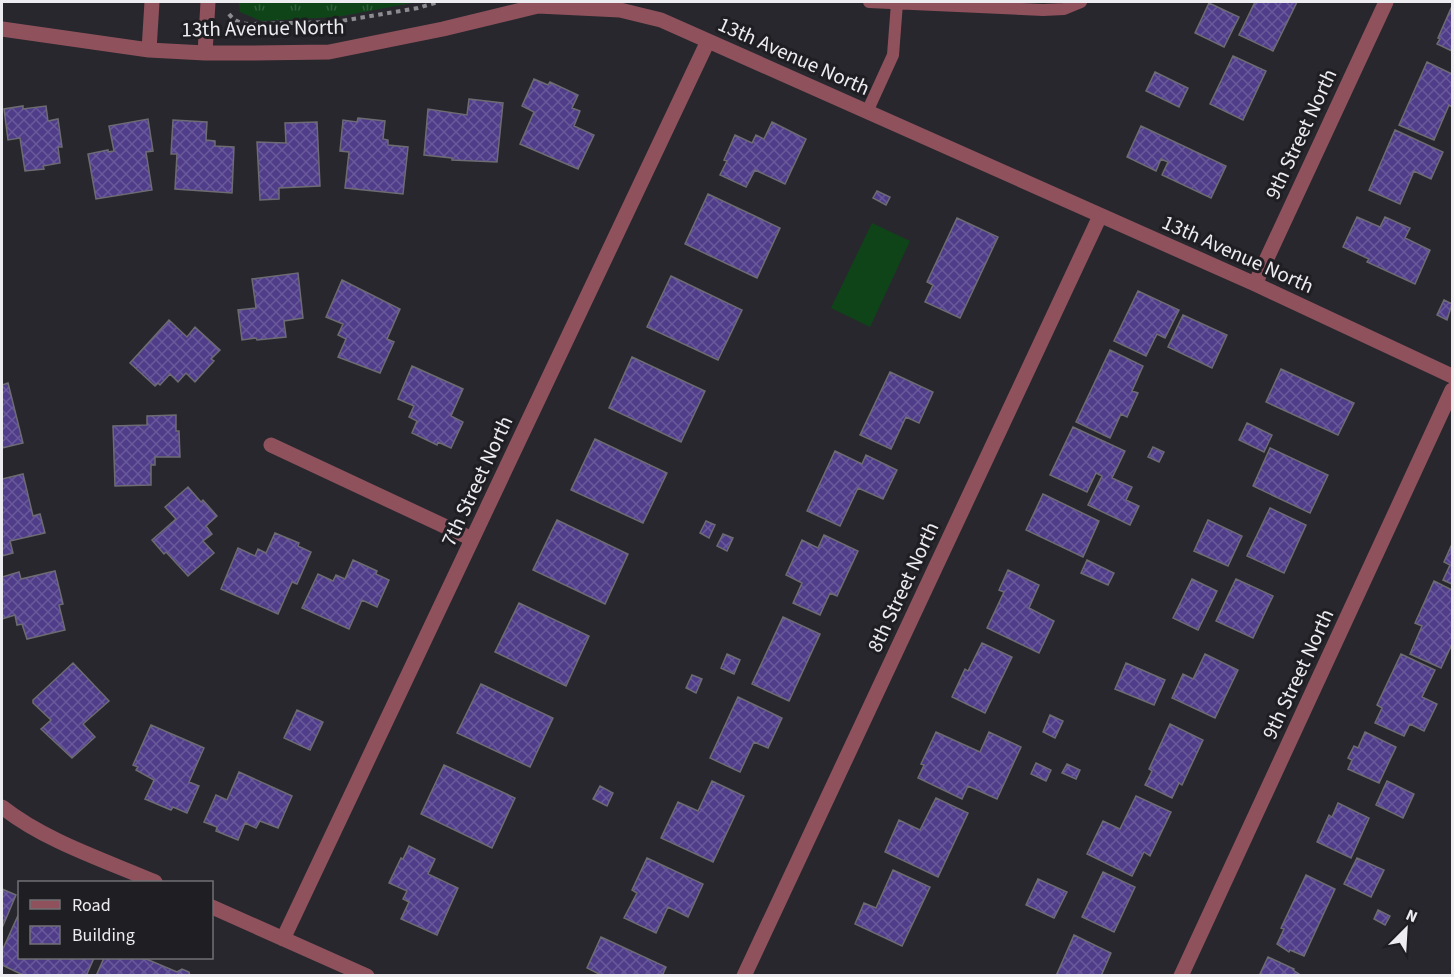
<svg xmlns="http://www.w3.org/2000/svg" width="1454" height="977" font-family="'Source Sans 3',sans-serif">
<defs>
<pattern id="grass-tufts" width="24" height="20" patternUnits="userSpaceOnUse" patternTransform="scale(1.5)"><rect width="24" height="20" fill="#0f4419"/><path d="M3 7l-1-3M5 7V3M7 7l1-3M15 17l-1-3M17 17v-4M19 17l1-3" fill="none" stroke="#325f3b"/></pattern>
<pattern id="building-cross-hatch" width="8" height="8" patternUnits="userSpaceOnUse" patternTransform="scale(1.5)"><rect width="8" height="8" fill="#503d8a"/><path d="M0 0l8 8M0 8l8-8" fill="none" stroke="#6a599b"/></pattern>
</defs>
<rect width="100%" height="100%" fill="#28272d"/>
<!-- grass -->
<path fill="url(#grass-tufts)" d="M239,2H417L337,17L261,21L240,12Z"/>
<!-- park -->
<path fill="#0f4419" d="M872,223L910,241L870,327L831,308Z"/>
<!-- building -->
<path fill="url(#building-cross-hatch)" stroke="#6d6c72" stroke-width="1.5" d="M1255,2H1297L1273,51L1239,35Z
M1209,3L1239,17L1224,47L1195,33Z
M1452,6V51L1437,44L1440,39L1438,38Z
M1233,56L1266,71L1243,120L1210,104Z
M1427,62L1452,74V107L1449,105L1434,140L1399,125Z
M1155,72L1188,88L1179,107L1146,91Z
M534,79L548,85L550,82L578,95L572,108L580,111L574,126L594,135L578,169L520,144L534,112L522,106Z
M469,99L503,103L497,162L452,160V158L424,155L428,109L467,115Z
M23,106V109L46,106L48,121L58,119L62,147H58L60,163L43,166L44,169L25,171L20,138L8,140L4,109Z
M358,118L385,121L383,139L388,140V145L408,147L403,194L345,188L349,152L340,151L343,120L357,122Z
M148,119L153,151L146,152L152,190L96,199L88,154L108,150V152L114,151L109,126Z
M173,120L207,122L206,140L215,141V146L234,147L232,193L175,189L177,154H171Z
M317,122L320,186L279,188V199L260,200L257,142L286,143L285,123Z
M772,122L806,139L785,184L755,170L746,187L720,175L727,161L724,160L735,135L752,143L756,135L764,139Z
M1141,126L1226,166L1211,198L1162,175L1168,162L1161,159L1156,171L1127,157Z
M1395,130L1443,152L1431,179L1414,171L1400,204L1369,190Z
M877,191L890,197L886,205L873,198Z
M708,194L780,228L757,278L685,244Z
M1357,217L1380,227L1385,217L1410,228L1405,238L1430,250L1415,284L1367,262L1369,259L1343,247Z
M957,218L998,237L960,318L925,302L933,285L927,282Z
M298,273L303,318L284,321L286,337L257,340L256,338L242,340L238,310L256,308L252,279Z
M671,276L742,310L718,360L647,327Z
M342,280L400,309L387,339L394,342L380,373L338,357L346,339L338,335L343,324L326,317Z
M1138,291L1179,310L1165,338L1157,334L1146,356L1114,341Z
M1444,300L1452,304L1447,320L1437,315Z
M1183,315L1227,335L1212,368L1168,347Z
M169,320L187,337L195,327L220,350L211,359L214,361L195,382L186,373L178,382L170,374L160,385L158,383L155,386L130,363Z
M1110,350L1143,366L1132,391L1138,393L1127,417L1121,414L1110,438L1076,422Z
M632,357L705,391L681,442L609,408Z
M412,366L463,389L451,416L463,422L451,448L438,442L437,445L412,433L417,421L409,417L414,406L398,399Z
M1281,369L1354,403L1338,435L1266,402Z
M890,372L933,392L919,423L906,417L891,449L860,435Z
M8,383L23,443L2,448V385Z
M176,415V431H179L180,457H155V465H151V485L115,486L113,426L147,425V416Z
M1247,423L1272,435L1264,452L1239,440Z
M1073,427L1125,451L1112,478L1132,487L1126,500L1139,506L1130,525L1088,505L1102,476L1096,473L1087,492L1050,475Z
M595,439L667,473L643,523L571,490Z
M1153,447L1164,452L1159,462L1148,457Z
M1270,448L1328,475L1310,513L1253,486Z
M835,451L862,464L866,455L897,470L883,499L858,488L840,526L807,511Z
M23,474L33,516L40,514L45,533L10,541L13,553L2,556V479Z
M188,487L201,502L203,500L217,516L206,526L212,534L203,541L214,553L188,576L166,552L164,554L152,540L176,519L165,507Z
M1043,494L1099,521L1083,557L1026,530Z
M1270,508L1306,525L1284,573L1247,556Z
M557,520L628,554L605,604L533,570Z
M1208,520L1242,536L1228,566L1194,551Z
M706,521L715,525L709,538L700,533Z
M275,533L299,543L298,546L311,552L297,584L292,582L278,614L221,589L238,548L255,556L258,549L266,553Z
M723,534L733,538L727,551L717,546Z
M824,535L858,551L837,596L830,593L820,615L793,603L802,583L786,575L802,540L818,548Z
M1452,544V584L1443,580L1450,565L1444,562Z
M353,560L377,571L376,574L389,580L377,607L362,600L349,629L302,608L318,574L333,581L336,575L345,579Z
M1087,560L1114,573L1108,585L1081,573Z
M1008,570L1039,585L1029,608L1054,621L1039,653L987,628L1004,592L999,590Z
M55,571L63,604L59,605L65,630L27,639L22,624L17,625L15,615L2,619V577L19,572L21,579Z
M1192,579L1217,591L1198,630L1173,618Z
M1236,579L1273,596L1253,638L1216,621Z
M1434,581L1452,590V644L1441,668L1410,654L1422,626L1415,623Z
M519,603L589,636L566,686L495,652Z
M783,617L820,634L789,701L752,684Z
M982,643L1012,657L985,713L952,697L965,669L968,671Z
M727,654L740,660L734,674L721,668Z
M1205,654L1238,670L1215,718L1172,698L1183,674L1193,679Z
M1401,654L1435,670L1422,697L1437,704L1424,731L1410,724L1404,736L1375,723L1382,708L1377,705Z
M73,663L109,701L83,724L95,737L72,758L41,729L51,720L33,703V700Z
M1126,663L1165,680L1154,705L1115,689Z
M692,675L702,679L696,693L686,688Z
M481,684L553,718L530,767L457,733Z
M738,697L782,718L768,748L754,742L740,772L710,758Z
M297,710L323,722L310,750L284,738Z
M1050,715L1063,721L1055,738L1043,732Z
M1170,724L1203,740L1182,785L1179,783L1172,798L1145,785L1152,771L1149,769Z
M151,725L204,748L189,782L199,786L187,813L173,807L171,810L145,799L154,780L136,770L138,767L133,765Z
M936,732L980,752L989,732L1021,747L997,799L968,786L962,799L918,778L924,765L921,764Z
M1365,732L1396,747L1379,783L1348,769L1352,760L1348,758L1354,746L1358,748Z
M1036,763L1051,770L1046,781L1031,774Z
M1067,764L1080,770L1076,779L1062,773Z
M444,765L515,798L492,848L421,814Z
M239,772L292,796L278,828L260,821L256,828L245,823L238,840L216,831L217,827L204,822L216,795L227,800Z
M712,781L744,796L713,862L661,838L678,802L698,811Z
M1387,781L1414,794L1403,818L1376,805Z
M600,786L613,793L607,806L593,799Z
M1136,796L1171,812L1150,856L1144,852L1132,876L1087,854L1103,821L1120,829Z
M936,798L968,813L938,877L885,852L899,820L920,830Z
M1338,803L1369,818L1351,858L1317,842L1329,815L1332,817Z
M409,846L435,859L428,874L458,888L437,935L401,919L409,902L403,899L407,891L389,883L401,858L403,859Z
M647,858L703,884L688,917L668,907L656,933L624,918L637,893L632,890Z
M1357,858L1384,870L1371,897L1344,884Z
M893,870L930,887L902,946L855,924L864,903L876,908Z
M1103,872L1135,887L1114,932L1082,917Z
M1306,875L1335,889L1304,956L1290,950L1289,952L1277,944L1284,929L1281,928Z
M1038,879L1067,892L1054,918L1026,905Z
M2,889L16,895L2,928Z
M1378,910L1390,916L1385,925L1374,919Z
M20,911V958H94L86,976H25L2,965V951Z
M1074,935L1111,953L1101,976H1056Z
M601,937L666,967L662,976H603L587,968Z
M1268,957L1294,969L1293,970L1302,976H1259Z
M104,958H144L177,972L182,969L189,972L190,976H96Z"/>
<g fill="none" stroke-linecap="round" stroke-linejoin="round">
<!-- path -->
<path stroke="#8d8c91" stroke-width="4" stroke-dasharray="4.5 4.5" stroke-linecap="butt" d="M229,14C235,22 242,24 252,24L335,22L418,8L438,2"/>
<!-- lane -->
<path stroke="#8f525d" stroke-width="12" d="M869,2L1043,10L1064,9L1081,2
M867,112L893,55L897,3"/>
<!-- street -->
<path stroke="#8f525d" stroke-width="15" d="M2,29L149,50L205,53H252L329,52L443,29L538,6L620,10L661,20L1255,284L1452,376
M149,50L152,2
M205,53L208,2
M1255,284L1386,2
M271,445L472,539
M2,807C45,841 104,860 155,882
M212,907L367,976
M283,939L708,41
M744,976L1100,216
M1181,976L1452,390"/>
</g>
<g text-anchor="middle" stroke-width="6" stroke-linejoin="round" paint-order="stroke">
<!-- street labels -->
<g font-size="21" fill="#ededf1" stroke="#1e1e23">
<text transform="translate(263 28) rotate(-1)" y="7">13th Avenue North</text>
<text transform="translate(794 56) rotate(24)" y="7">13th Avenue North</text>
<text transform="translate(1301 134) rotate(-65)" y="7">9th Street North</text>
<text transform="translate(1238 254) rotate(24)" y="7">13th Avenue North</text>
<text transform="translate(477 481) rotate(-65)" y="7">7th Street North</text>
<text transform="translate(903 587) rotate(-65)" y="7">8th Street North</text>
<text transform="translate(1298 674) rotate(-65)" y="7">9th Street North</text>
</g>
</g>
<!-- border -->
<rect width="1454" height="977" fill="none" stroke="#ededf1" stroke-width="6"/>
<!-- legend -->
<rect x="18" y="881" width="195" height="78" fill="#1e1e23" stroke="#717175" stroke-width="1.5"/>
<rect x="30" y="900" width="30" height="9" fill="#8f525d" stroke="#717175" stroke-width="1.5"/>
<text x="72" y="911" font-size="18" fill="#ededf1">Road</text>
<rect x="30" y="926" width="30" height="18" fill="url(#building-cross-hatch)" stroke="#717175" stroke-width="1.5"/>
<text x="72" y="941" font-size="18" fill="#ededf1">Building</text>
<!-- north arrow -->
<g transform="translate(1406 929) rotate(24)" stroke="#1e1e23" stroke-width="4.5" paint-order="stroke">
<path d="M0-4.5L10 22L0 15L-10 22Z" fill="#ededf1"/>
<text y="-9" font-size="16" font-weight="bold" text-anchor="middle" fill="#ededf1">N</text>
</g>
</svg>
